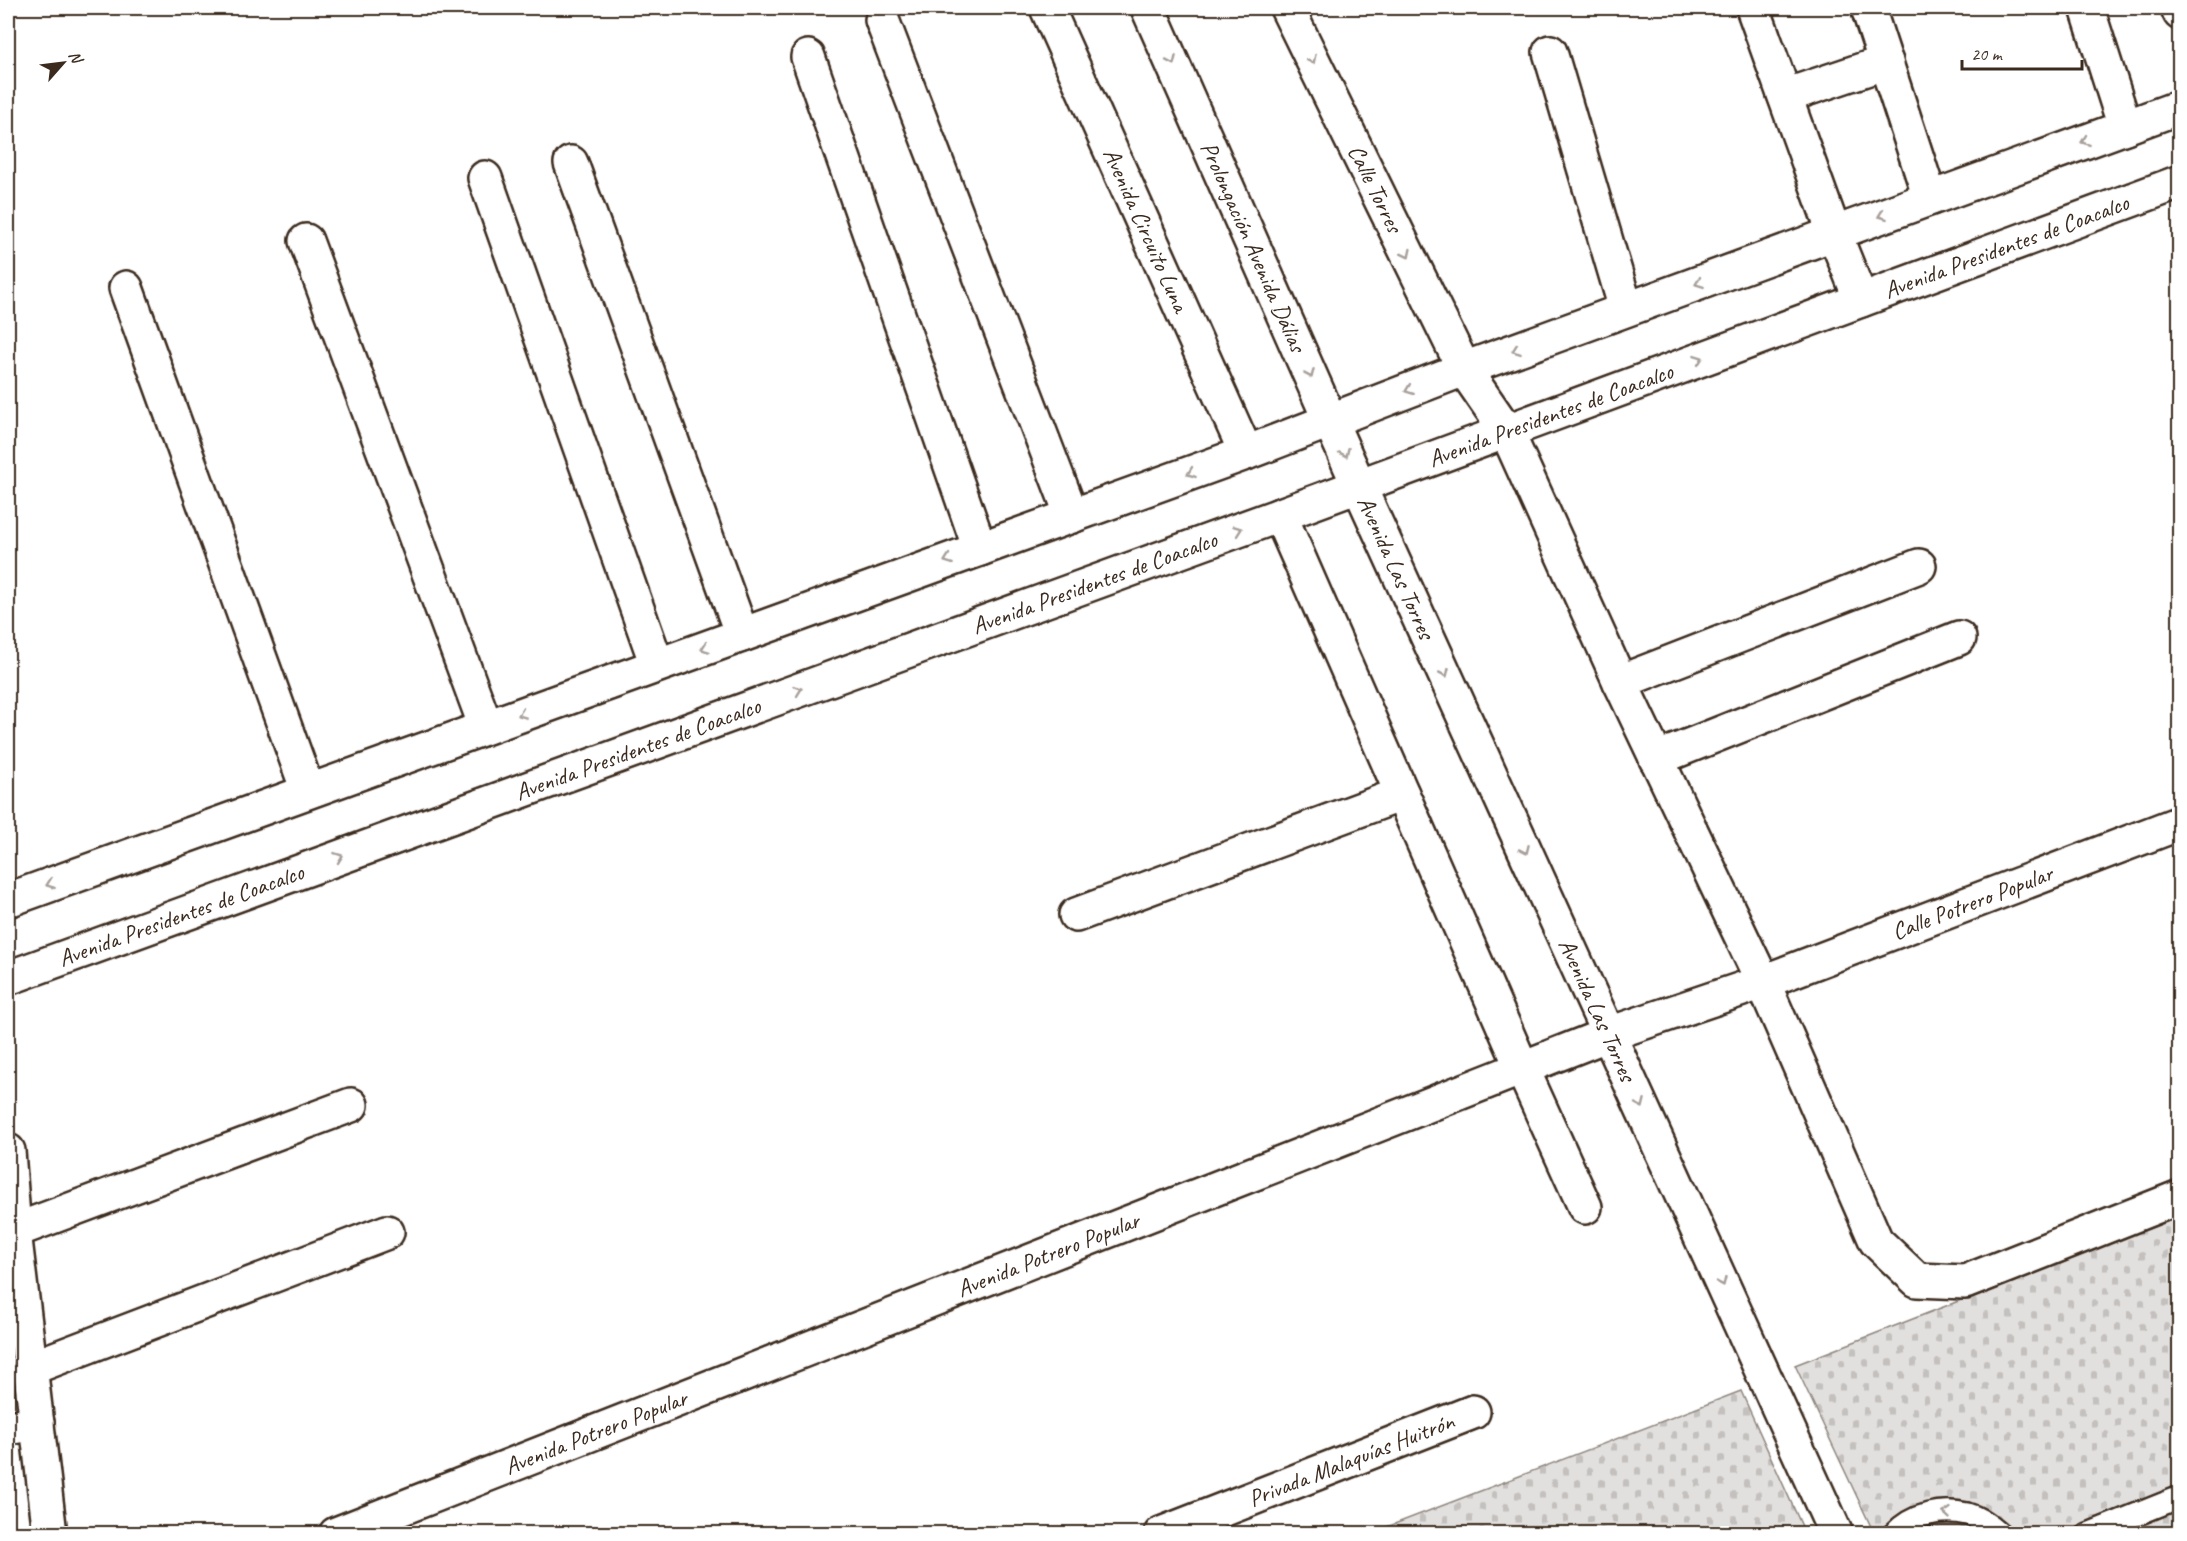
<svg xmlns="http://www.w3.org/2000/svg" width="2187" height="1541" font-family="Caveat,sans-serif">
<defs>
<pattern id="cemetery-stones" width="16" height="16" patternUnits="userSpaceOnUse" patternTransform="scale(1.5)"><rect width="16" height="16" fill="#e2e0de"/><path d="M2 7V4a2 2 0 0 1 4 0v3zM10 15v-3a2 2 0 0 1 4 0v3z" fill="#c3c0be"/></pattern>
</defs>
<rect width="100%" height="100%" fill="#fff"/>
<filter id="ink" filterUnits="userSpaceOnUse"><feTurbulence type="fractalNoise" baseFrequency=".0167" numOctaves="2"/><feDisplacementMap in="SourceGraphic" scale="12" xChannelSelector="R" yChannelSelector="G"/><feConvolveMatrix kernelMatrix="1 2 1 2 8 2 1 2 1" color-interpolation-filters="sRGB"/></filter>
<g filter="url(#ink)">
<!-- cemetery -->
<path fill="url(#cemetery-stones)" stroke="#8e857e" stroke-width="1.5" d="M2179,1215V1533H1874L1795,1365Z
M1741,1391L1805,1533H1371Z"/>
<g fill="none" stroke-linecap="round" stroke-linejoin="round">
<!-- lane casing -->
<g stroke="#3b2a1e" stroke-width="26">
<path id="lane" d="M1894,1534C1912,1514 1942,1508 1967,1514C1978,1517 1992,1527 2000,1534
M2088,1534L2180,1497"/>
</g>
<!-- street casing -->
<g stroke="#3b2a1e" stroke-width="38">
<g id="street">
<path id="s1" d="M1047,8L1246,453"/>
<path d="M1753,8L1834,233L1861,300"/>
<path d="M1868,8L1930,198"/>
<path d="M2087,8L2125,127"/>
<path d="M2178,8L2180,13"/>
<path d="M882,20L1072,516"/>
<path d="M1550,52L1626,309"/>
<path d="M808,57L980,549"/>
<path d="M1785,96L1886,62"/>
<path d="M571,163L742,635"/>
<path d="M485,178L657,665"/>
<path d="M306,241L486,727"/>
<path d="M126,288L308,791"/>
<path d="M1506,430L1620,682L1763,982L1876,1241L1917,1280L1965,1282L2180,1197"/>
<path d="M1280,515L1522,1068L1585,1207"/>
<path d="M1620,682L1919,566"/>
<path d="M1656,759L1959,638"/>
<path d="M1076,915L1402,794"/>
<path d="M14,1231L351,1105"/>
<path d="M31,1368L387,1232"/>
<path d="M8,1428L37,1423"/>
<path id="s2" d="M336,1534L1609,1034L1763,982L2180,823"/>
<path id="s3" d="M1161,1534L1473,1412"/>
</g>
</g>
<!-- secondary casing -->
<g stroke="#3b2a1e" stroke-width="38">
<g id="secondary">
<path id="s4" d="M1148,8L1359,486L1836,1534"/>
<path id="s5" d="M1287,8L1464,369L1506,430"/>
<path d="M8,900L1246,453L1464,369L2180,107"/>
<path id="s6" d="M8,978L1280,515L2180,182"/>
<path d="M8,1151L14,1231L50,1534"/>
</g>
</g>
<!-- lane -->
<use href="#lane" stroke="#fff" stroke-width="21"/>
<!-- street -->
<use href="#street" stroke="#fff" stroke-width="33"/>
<!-- secondary -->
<use href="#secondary" stroke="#fff" stroke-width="33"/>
</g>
<!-- one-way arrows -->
<defs><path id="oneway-chevron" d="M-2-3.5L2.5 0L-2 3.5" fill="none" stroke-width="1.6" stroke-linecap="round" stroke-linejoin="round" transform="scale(1.5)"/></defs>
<g stroke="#a79f9a">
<use href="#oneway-chevron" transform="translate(1312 60) rotate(64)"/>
<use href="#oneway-chevron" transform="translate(1172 61) rotate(66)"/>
<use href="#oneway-chevron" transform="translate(2085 141) rotate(160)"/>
<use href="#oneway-chevron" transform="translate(1882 215) rotate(160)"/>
<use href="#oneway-chevron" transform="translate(1407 254) rotate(64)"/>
<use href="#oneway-chevron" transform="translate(1699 283) rotate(160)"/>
<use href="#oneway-chevron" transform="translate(1516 350) rotate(160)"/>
<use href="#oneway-chevron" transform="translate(1699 359) rotate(-20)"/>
<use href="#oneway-chevron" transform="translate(1310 374) rotate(66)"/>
<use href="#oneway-chevron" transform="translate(1409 390) rotate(159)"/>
<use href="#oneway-chevron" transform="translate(1345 453) rotate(66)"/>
<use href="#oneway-chevron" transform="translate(1191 473) rotate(160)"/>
<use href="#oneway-chevron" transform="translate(1238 530) rotate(-20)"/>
<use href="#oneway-chevron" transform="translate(948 560) rotate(160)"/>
<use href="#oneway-chevron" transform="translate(705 648) rotate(160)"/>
<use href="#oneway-chevron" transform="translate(1445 673) rotate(66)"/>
<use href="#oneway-chevron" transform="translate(798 690) rotate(-20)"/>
<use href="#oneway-chevron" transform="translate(522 714) rotate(160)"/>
<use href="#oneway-chevron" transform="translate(1525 850) rotate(66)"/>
<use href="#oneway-chevron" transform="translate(339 857) rotate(-20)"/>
<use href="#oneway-chevron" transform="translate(50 884) rotate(160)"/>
<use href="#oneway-chevron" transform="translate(1641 1104) rotate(66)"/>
<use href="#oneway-chevron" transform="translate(1722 1282) rotate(66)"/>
<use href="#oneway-chevron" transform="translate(1947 1513) rotate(-175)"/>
</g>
</g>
<g text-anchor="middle" stroke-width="5" stroke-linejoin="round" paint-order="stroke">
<!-- street labels -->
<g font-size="24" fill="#3b2a1e" stroke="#fff">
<text dy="8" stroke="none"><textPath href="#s5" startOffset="201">Calle Torres</textPath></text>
<text dy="8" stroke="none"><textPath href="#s1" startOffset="243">Avenida Circuito Luna</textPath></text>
<text dy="8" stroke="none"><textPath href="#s4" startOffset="261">Prolongación Avenida Dálias</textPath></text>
<text dy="8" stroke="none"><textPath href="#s6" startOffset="2128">Avenida Presidentes de Coacalco</textPath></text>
<text dy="8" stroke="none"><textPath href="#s6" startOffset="1642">Avenida Presidentes de Coacalco</textPath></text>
<text dy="8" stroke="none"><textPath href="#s4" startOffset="612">Avenida Las Torres</textPath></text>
<text dy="8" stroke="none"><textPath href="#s6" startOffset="1156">Avenida Presidentes de Coacalco</textPath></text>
<text dy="8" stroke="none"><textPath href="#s6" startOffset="670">Avenida Presidentes de Coacalco</textPath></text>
<text dy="8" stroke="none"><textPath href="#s2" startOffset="1754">Calle Potrero Popular</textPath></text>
<text dy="8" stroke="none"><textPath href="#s6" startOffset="184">Avenida Presidentes de Coacalco</textPath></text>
<text dy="8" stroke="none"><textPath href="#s4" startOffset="1098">Avenida Las Torres</textPath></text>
<text dy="8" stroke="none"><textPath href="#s2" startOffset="765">Avenida Potrero Popular</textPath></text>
<text dy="8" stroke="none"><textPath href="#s2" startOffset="279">Avenida Potrero Popular</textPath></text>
<text dy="8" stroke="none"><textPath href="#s3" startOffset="204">Privada Malaquías Huitrón</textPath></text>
</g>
</g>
<!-- margin -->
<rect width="2187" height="1541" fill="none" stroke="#fff" stroke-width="30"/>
<rect x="15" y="15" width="2157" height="1511" fill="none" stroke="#3b2a1e" stroke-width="2" filter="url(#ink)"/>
<!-- north arrow -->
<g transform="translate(63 63) rotate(62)" stroke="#ffffff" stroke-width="4.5" paint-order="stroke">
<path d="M0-4.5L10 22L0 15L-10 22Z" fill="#3b2a1e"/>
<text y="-9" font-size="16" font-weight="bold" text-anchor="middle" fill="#3b2a1e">N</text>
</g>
<!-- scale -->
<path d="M1962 60v9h120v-9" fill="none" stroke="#3b2a1e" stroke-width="3"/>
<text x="1971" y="60" font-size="18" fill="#3b2a1e" stroke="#ffffff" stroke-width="4.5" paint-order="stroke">20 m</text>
</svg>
